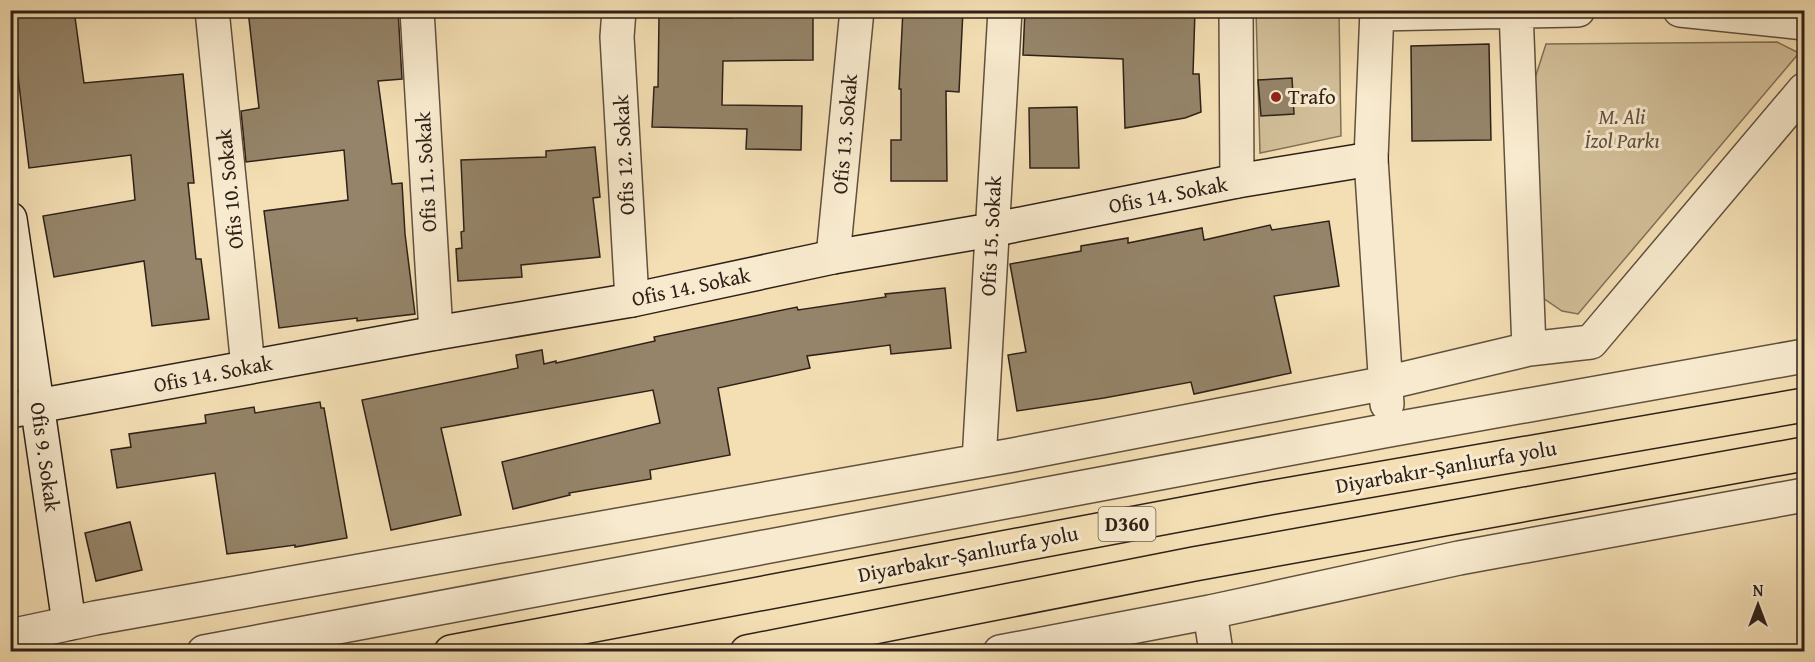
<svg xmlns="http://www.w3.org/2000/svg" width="1815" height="662" font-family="'Gentium Book Plus',serif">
<rect width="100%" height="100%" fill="#f4dfb4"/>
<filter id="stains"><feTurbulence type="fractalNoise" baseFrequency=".00333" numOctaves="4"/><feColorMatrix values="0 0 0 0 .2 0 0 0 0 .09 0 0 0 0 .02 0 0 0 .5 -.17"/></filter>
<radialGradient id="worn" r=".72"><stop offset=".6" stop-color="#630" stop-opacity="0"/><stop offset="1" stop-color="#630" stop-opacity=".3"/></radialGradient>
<!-- green -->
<path fill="#d2bf99" stroke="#807058" stroke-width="1.5" d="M1256,11H1339L1341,136L1260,153Z
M1777,42L1799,53L1578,314L1562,311L1543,298L1535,78L1546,44Z"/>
<!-- building -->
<path fill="#958469" stroke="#2e2118" stroke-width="1.5" d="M10,10H74L84,83L183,74L194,183H188L196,259H201L209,319L152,326L144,261L54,277L43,216L135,200L131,155L29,168Z
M248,10H398L402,79L378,81L392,184L402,183L405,234L415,314L357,321V318L279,328L264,211L348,200L344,150L246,162L241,111L259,108Z
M732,10H813V60L723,61L722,105L802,106L801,150L746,149L747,129L652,127L654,87H658L659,17L732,18Z
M903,10H963L959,92L946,91L947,181H891V140H901V89H899Z
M1025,10H1195L1193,74H1199L1201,112L1185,118L1125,128L1123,59L1023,55Z
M1489,44L1491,140L1412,141L1411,46Z
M1292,78L1294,114L1261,116L1258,80Z
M1077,107L1079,168H1030L1029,108Z
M595,147L600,197L593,198L600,257L521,265L522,277L458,281L456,249L462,248L461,232L464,231L461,160L546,157V151Z
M1329,221L1339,286L1274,296L1291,373L1194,394L1191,382L1104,398L1017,411L1008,355L1026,352L1010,264L1081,251V246L1128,238V243L1202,228L1204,240L1270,225L1272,230Z
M945,288L951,348L891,354L890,345L807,356L810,368L718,388L730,455L650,470L651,479L569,493L570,495L513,509L502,462L660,423L653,390L441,428L461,515L391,530L362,400L518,368L516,355L542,350L544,364L556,361V363L655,341L654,337L797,307L798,310L886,297L885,294Z
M320,402L321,408H324L347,538L295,547V545L227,554L215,473L117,488L111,450L131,447L129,434L206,423L205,415L254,407L255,413Z
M130,522L142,570L96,581L85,533Z"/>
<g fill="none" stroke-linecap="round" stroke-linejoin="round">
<!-- street casing -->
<g stroke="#60503f" stroke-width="36">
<path id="street" d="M212,10L248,367
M417,10L436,333
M619,10L617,37L632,300
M1236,10L1237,181
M1377,10L1371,159L1387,404
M1516,10L1529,349
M1680,10L1804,23
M1377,14L1578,10
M833,257L857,10
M979,461L1005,10
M1210,612L1216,652
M10,636L95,618L1013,455L1386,383L1529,349L1591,342L1804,90
M204,652L1389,430L1804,356
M1000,652L1210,612L1459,558L1804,495"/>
</g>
<!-- secondary casing -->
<g stroke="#2e2118" stroke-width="36">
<path id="secondary" d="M10,219L69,623
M10,411L436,333L632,300L833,257L991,230L1237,181L1371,159"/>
</g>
<!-- highway casing -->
<g stroke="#2e2118" stroke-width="36">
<path id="highway" d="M451,652L1263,499L1804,405
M747,652L1194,564L1804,454"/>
</g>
<!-- street -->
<use href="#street" stroke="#f8eace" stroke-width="33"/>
<!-- secondary -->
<use href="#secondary" stroke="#f8eace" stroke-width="33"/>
<!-- highway -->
<use href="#highway" stroke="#f4dfb4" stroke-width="33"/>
</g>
<!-- markers -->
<circle fill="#8f2418" stroke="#f8eace" stroke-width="2" cx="1276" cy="97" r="6"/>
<g text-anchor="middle" stroke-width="6" stroke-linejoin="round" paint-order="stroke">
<!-- shield labels -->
<rect fill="#f8eace" stroke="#6b5d4f" stroke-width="1.5" x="1098.5" y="507" width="57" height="34" rx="4.5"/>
<g font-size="20" font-weight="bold" fill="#2e2118">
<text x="1127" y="531">D360</text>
</g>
<!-- poi labels -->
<g font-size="21" fill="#2e2118" stroke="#f8eace" text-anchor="start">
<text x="1288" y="104">Trafo</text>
</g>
<!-- park labels -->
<g font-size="21" font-style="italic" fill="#5f503f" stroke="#f8eace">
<text x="1622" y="124">M. Ali<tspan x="1622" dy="24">İzol Parkı</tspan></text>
</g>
<!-- street labels -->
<g font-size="21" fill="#2e2118" stroke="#f8eace">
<text transform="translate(845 134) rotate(-85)" y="7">Ofis 13. Sokak</text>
<text transform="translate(624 155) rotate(-93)" y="7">Ofis 12. Sokak</text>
<text transform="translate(426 172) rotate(-93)" y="7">Ofis 11. Sokak</text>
<text transform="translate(230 189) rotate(-96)" y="7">Ofis 10. Sokak</text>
<text transform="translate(1168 195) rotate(-11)" y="7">Ofis 14. Sokak</text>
<text transform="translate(991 236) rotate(-87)" y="7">Ofis 15. Sokak</text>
<text transform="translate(691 287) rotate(-12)" y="7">Ofis 14. Sokak</text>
<text transform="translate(213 374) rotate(-11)" y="7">Ofis 14. Sokak</text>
<text transform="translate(45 457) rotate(82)" y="7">Ofis 9. Sokak</text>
<text transform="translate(1446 467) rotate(-10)" y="7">Diyarbakır-Şanlıurfa yolu</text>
<text transform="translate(968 554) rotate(-11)" y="7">Diyarbakır-Şanlıurfa yolu</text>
</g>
</g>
<!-- margin -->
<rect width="1815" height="662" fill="none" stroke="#f4dfb4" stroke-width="36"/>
<rect x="12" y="12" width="1791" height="638" fill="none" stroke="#2e2118" stroke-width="3"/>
<rect x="18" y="18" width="1779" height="626" fill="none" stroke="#2e2118" stroke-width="1.5"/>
<!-- north arrow -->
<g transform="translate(1758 605)" stroke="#f8eace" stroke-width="4.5" paint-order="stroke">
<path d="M0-4.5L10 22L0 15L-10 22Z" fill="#2e2118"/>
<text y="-9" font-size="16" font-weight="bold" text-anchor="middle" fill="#2e2118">N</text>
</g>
<rect width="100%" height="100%" filter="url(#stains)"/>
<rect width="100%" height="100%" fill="url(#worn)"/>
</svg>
